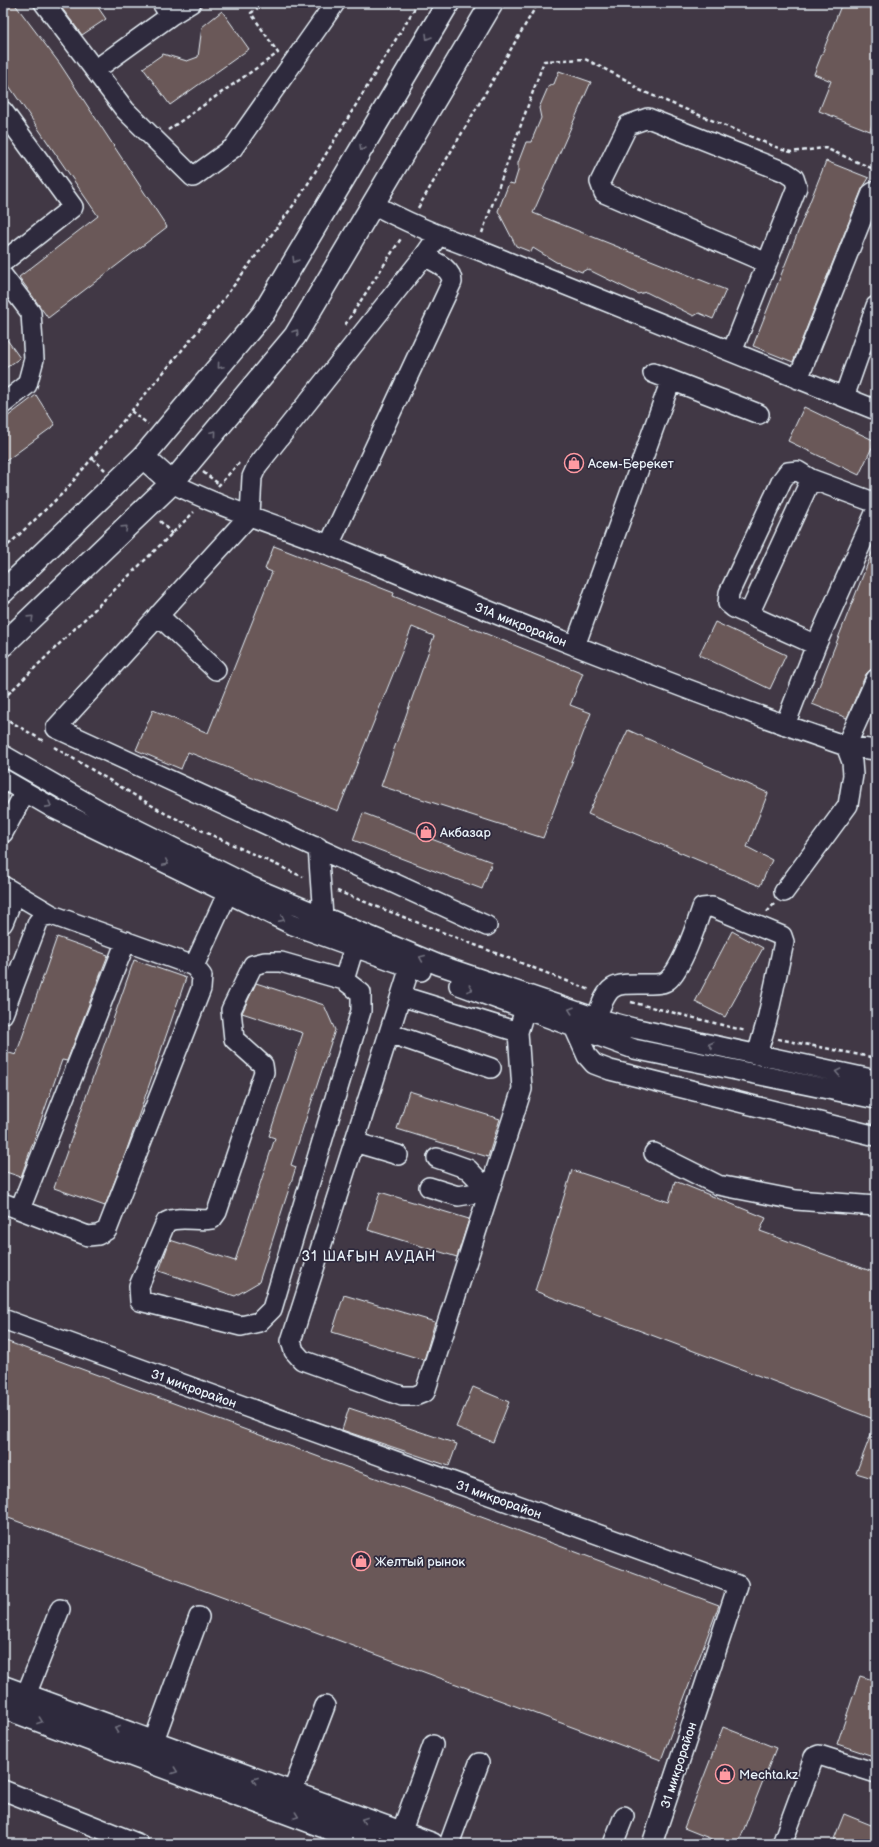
<svg xmlns="http://www.w3.org/2000/svg" width="879" height="1847" font-family="'Balsamiq Sans',sans-serif">
<rect width="100%" height="100%" fill="#413845"/>
<filter id="ink" filterUnits="userSpaceOnUse"><feTurbulence type="fractalNoise" baseFrequency=".025" numOctaves="2"/><feDisplacementMap in="SourceGraphic" scale="8" xChannelSelector="R" yChannelSelector="G"/><feConvolveMatrix kernelMatrix="1 2 1 2 8 2 1 2 1" color-interpolation-filters="sRGB"/></filter>
<g filter="url(#ink)">
<!-- building -->
<path fill="#6a5958" stroke="#e8f1f8" d="M3,3H14L60,64L167,227L48,318L19,277L98,216L3,77Z
M58,3H95L106,19L82,35Z
M842,3H876V115L870,131L819,111L831,81L814,74Z
M222,11L249,49L170,105L143,68L163,54L187,61L198,57L202,27Z
M559,71L591,82L533,213L726,290L713,319L699,313L694,316L646,292L638,294L587,269L582,272L556,262L533,248L531,252L516,246L498,211L509,183L514,184L518,171V163L526,142H531L541,118L539,108L549,85L554,84Z
M826,161L869,178L862,189L793,362L753,346Z
M3,334L20,358L3,370Z
M36,395L55,425L3,463V420Z
M804,407L875,441L859,475L788,441Z
M875,545L876,668L870,670L866,674L847,718L812,704Z
M274,546L394,593L393,596L583,673L570,705L591,713L543,838L381,786L434,636L412,627L338,811L188,752L181,769L136,750L153,710L208,733L272,572L265,569Z
M715,622L786,655L770,689L699,655Z
M628,730L768,793L747,847L772,860L760,886L588,814Z
M363,813L492,862L482,889L353,840Z
M732,931L763,948L725,1017L695,1002Z
M57,937L108,955L67,1061L62,1060L21,1177L3,1171V1062L6,1052L16,1055Z
M134,960L186,978L126,1152L105,1206L54,1188Z
M256,983L324,1005L335,1030L291,1165L296,1167L259,1282L235,1296L159,1271L170,1240L235,1261L275,1138L269,1136L303,1033L242,1013Z
M409,1091L500,1119L488,1157L397,1129Z
M572,1170L669,1202L675,1181L766,1218L760,1231L876,1273V1420L535,1291Z
M380,1192L469,1219L457,1257L368,1230Z
M344,1295L435,1322L424,1360L332,1332Z
M3,1340L719,1605L661,1760L3,1516Z
M473,1387L509,1402L493,1442L456,1427Z
M349,1408L457,1444L449,1466L342,1430Z
M875,1424H876V1479L856,1473Z
M860,1676L876,1681V1757L837,1744Z
M723,1727L776,1748L738,1844H724L684,1828Z
M844,1814L876,1827V1844H832Z"/>
<g fill="none" stroke-linecap="round" stroke-linejoin="round">
<!-- minor casing -->
<g stroke="#e8f1f8" stroke-width="22">
<path id="minor" d="M44,3L125,110L193,177L233,148L335,3
M170,16L191,3
M95,70L170,16L162,3
M3,111L73,207L3,262
M373,204C407,223 439,236 476,249L876,410
M438,236L424,256L257,466L252,477L250,515L56,728L487,926
M3,276L31,313L34,359L27,385L3,404
M732,352L797,187L794,178L785,172L648,118L628,125L600,182L604,193L767,263
M653,373L759,414
M798,379L872,193L876,191
M844,397L876,306
M172,483C229,512 292,529 351,554C514,622 678,689 846,746L876,750
M329,545L452,282C452,268 435,262 424,256
M749,614L811,479
M158,615L216,670
M816,645L734,608L728,603L729,593L782,480L788,472L798,471L811,479L876,503
M575,646L671,380
M785,725L816,645L876,511
M3,755L108,815L252,887L439,965L596,1018L633,1028L876,1080
M3,779L53,808L293,925L421,971
M3,833L25,792
M318,847L323,917
M3,886L52,915
M784,892L848,805L853,775L852,762L846,746L876,679
M3,923L15,893
M265,962H281L344,980L361,993V1011L272,1309L259,1322L241,1326L140,1301L139,1286L166,1222C181,1215 196,1222 212,1219L217,1212L264,1072L263,1065L234,1039L231,1010L253,965Z
M194,966L228,892
M410,967L291,1341L294,1351L302,1360L402,1396H415L425,1392L522,1089L518,1032L525,1009
M344,980L354,947
M459,985L634,1049L876,1099
M401,996L518,1032
M3,1014L38,922L43,916L52,915L194,966L202,976L201,989L107,1230L98,1235L88,1236L3,1203
M596,1018C610,981 612,984 651,984C656,984 664,984 668,980C682,968 696,926 702,908L712,907L782,936L784,942L767,1020L757,1055
M574,1027L587,1056L594,1064L610,1070L876,1136
M389,1033L491,1068
M354,1142L398,1155
M654,1153L718,1185L796,1200L876,1206
M429,1187L458,1196L489,1191L468,1169L437,1158
M20,1209L126,941
M3,1319L738,1585L652,1844
M26,1695L60,1609
M153,1743L199,1617
M3,1790L139,1844
M292,1793L325,1706
M401,1833L433,1745
M449,1844L479,1763
M613,1844L624,1816
M782,1844L814,1757L819,1755L876,1773"/>
</g>
<!-- major casing -->
<g stroke="#e8f1f8" stroke-width="25">
<path id="major" d="M143,457L172,483
M3,592L143,457L263,314L448,3
M3,645L172,483L295,336L492,3
M3,1687L432,1844
M3,1707L371,1844"/>
</g>
<!-- path -->
<path stroke="#e8f1f8" stroke-width="2.5" stroke-dasharray="4 3" stroke-linecap="butt" d="M168,130L278,53L251,13L265,3
M418,208L538,3
M482,233L544,61L585,59L632,83L637,89L783,150L791,152L825,148L876,170
M345,325L402,237
M131,411L148,424
M92,458L105,470
M203,472L219,484
M218,486L239,463
M160,521L172,534
M3,550L64,492L217,308L301,195L418,3
M3,699L194,512
M3,717L45,742
M54,747L166,814L303,877
M337,891L590,990
M767,912L774,904
M631,1002L746,1031
M778,1039L876,1058"/>
<!-- minor -->
<use href="#minor" stroke="#2f2a3d" stroke-width="19"/>
<!-- major -->
<use href="#major" stroke="#2f2a3d" stroke-width="22"/>
</g>
<!-- one-way arrows -->
<defs><path id="oneway-chevron" d="M-2-3.5L2.5 0L-2 3.5" fill="none" stroke-width="1.6" stroke-linecap="round" stroke-linejoin="round"/></defs>
<g stroke="#70707e">
<use href="#oneway-chevron" transform="translate(428 37) rotate(121)"/>
<use href="#oneway-chevron" transform="translate(362 148) rotate(121)"/>
<use href="#oneway-chevron" transform="translate(295 260) rotate(121)"/>
<use href="#oneway-chevron" transform="translate(296 332) rotate(-57)"/>
<use href="#oneway-chevron" transform="translate(220 366) rotate(130)"/>
<use href="#oneway-chevron" transform="translate(214 433) rotate(-50)"/>
<use href="#oneway-chevron" transform="translate(125 528) rotate(-44)"/>
<use href="#oneway-chevron" transform="translate(31 618) rotate(-44)"/>
<use href="#oneway-chevron" transform="translate(49 805) rotate(29)"/>
<use href="#oneway-chevron" transform="translate(166 863) rotate(25)"/>
<use href="#oneway-chevron" transform="translate(282 919) rotate(27)"/>
<use href="#oneway-chevron" transform="translate(422 958) rotate(-157)"/>
<use href="#oneway-chevron" transform="translate(470 989) rotate(20)"/>
<use href="#oneway-chevron" transform="translate(571 1010) rotate(-161)"/>
<use href="#oneway-chevron" transform="translate(711 1045) rotate(-168)"/>
<use href="#oneway-chevron" transform="translate(838 1072) rotate(-168)"/>
<use href="#oneway-chevron" transform="translate(40 1721) rotate(20)"/>
<use href="#oneway-chevron" transform="translate(117 1729) rotate(-160)"/>
<use href="#oneway-chevron" transform="translate(175 1771) rotate(20)"/>
<use href="#oneway-chevron" transform="translate(255 1780) rotate(-160)"/>
<use href="#oneway-chevron" transform="translate(296 1816) rotate(20)"/>
<use href="#oneway-chevron" transform="translate(364 1820) rotate(-160)"/>
</g>
</g>
<!-- icons -->
<defs>
<g id="shop-ring" transform="scale(1)"><circle r="9.5" fill="#2f2a3d" stroke="#ff9aa2" stroke-width="1.5"/><path d="M-5-2.5h2.3a2.7 3.5 0 0 1 5.4 0H5L5.5 6h-11ZM-1.5-2.5h3a1.5 2.3 0 0 0-3 0Z" fill="#ff9aa2"/></g>
</defs>
<g fill-rule="evenodd">
<use href="#shop-ring" x="574" y="463"/>
<use href="#shop-ring" x="426" y="832"/>
<use href="#shop-ring" x="361" y="1561"/>
<use href="#shop-ring" x="725" y="1774"/>
</g>
<g text-anchor="middle" stroke-width="3.5" stroke-linejoin="round" paint-order="stroke">
<!-- poi labels -->
<g font-size="13" fill="#e8f1f8" stroke="#2f2a3d" text-anchor="start">
<text x="588" y="468">Асем-Берекет</text>
<text x="440" y="837">Акбазар</text>
<text x="375" y="1566">Желтый рынок</text>
<text x="739" y="1779">Mechta.kz</text>
</g>
<!-- street labels -->
<g font-size="13" fill="#e8f1f8" stroke="#2f2a3d">
<text transform="translate(521 624) rotate(22)" y="5">31А микрорайон</text>
<text transform="translate(194 1388) rotate(20)" y="5">31 микрорайон</text>
<text transform="translate(499 1499) rotate(20)" y="5">31 микрорайон</text>
<text transform="translate(678 1765) rotate(-72)" y="5">31 микрорайон</text>
</g>
<!-- neighbourhood labels -->
<g font-size="14" letter-spacing="1" fill="#e8f1f8" stroke="#2f2a3d">
<text x="369" y="1261">31 ШАҒЫН АУДАН</text>
</g>
</g>
<!-- margin -->
<rect width="879" height="1847" fill="none" stroke="#2f2a3d" stroke-width="16"/>
<rect x="8" y="8" width="863" height="1831" fill="none" stroke="#e8f1f8" stroke-width="1.5" filter="url(#ink)"/>
</svg>
